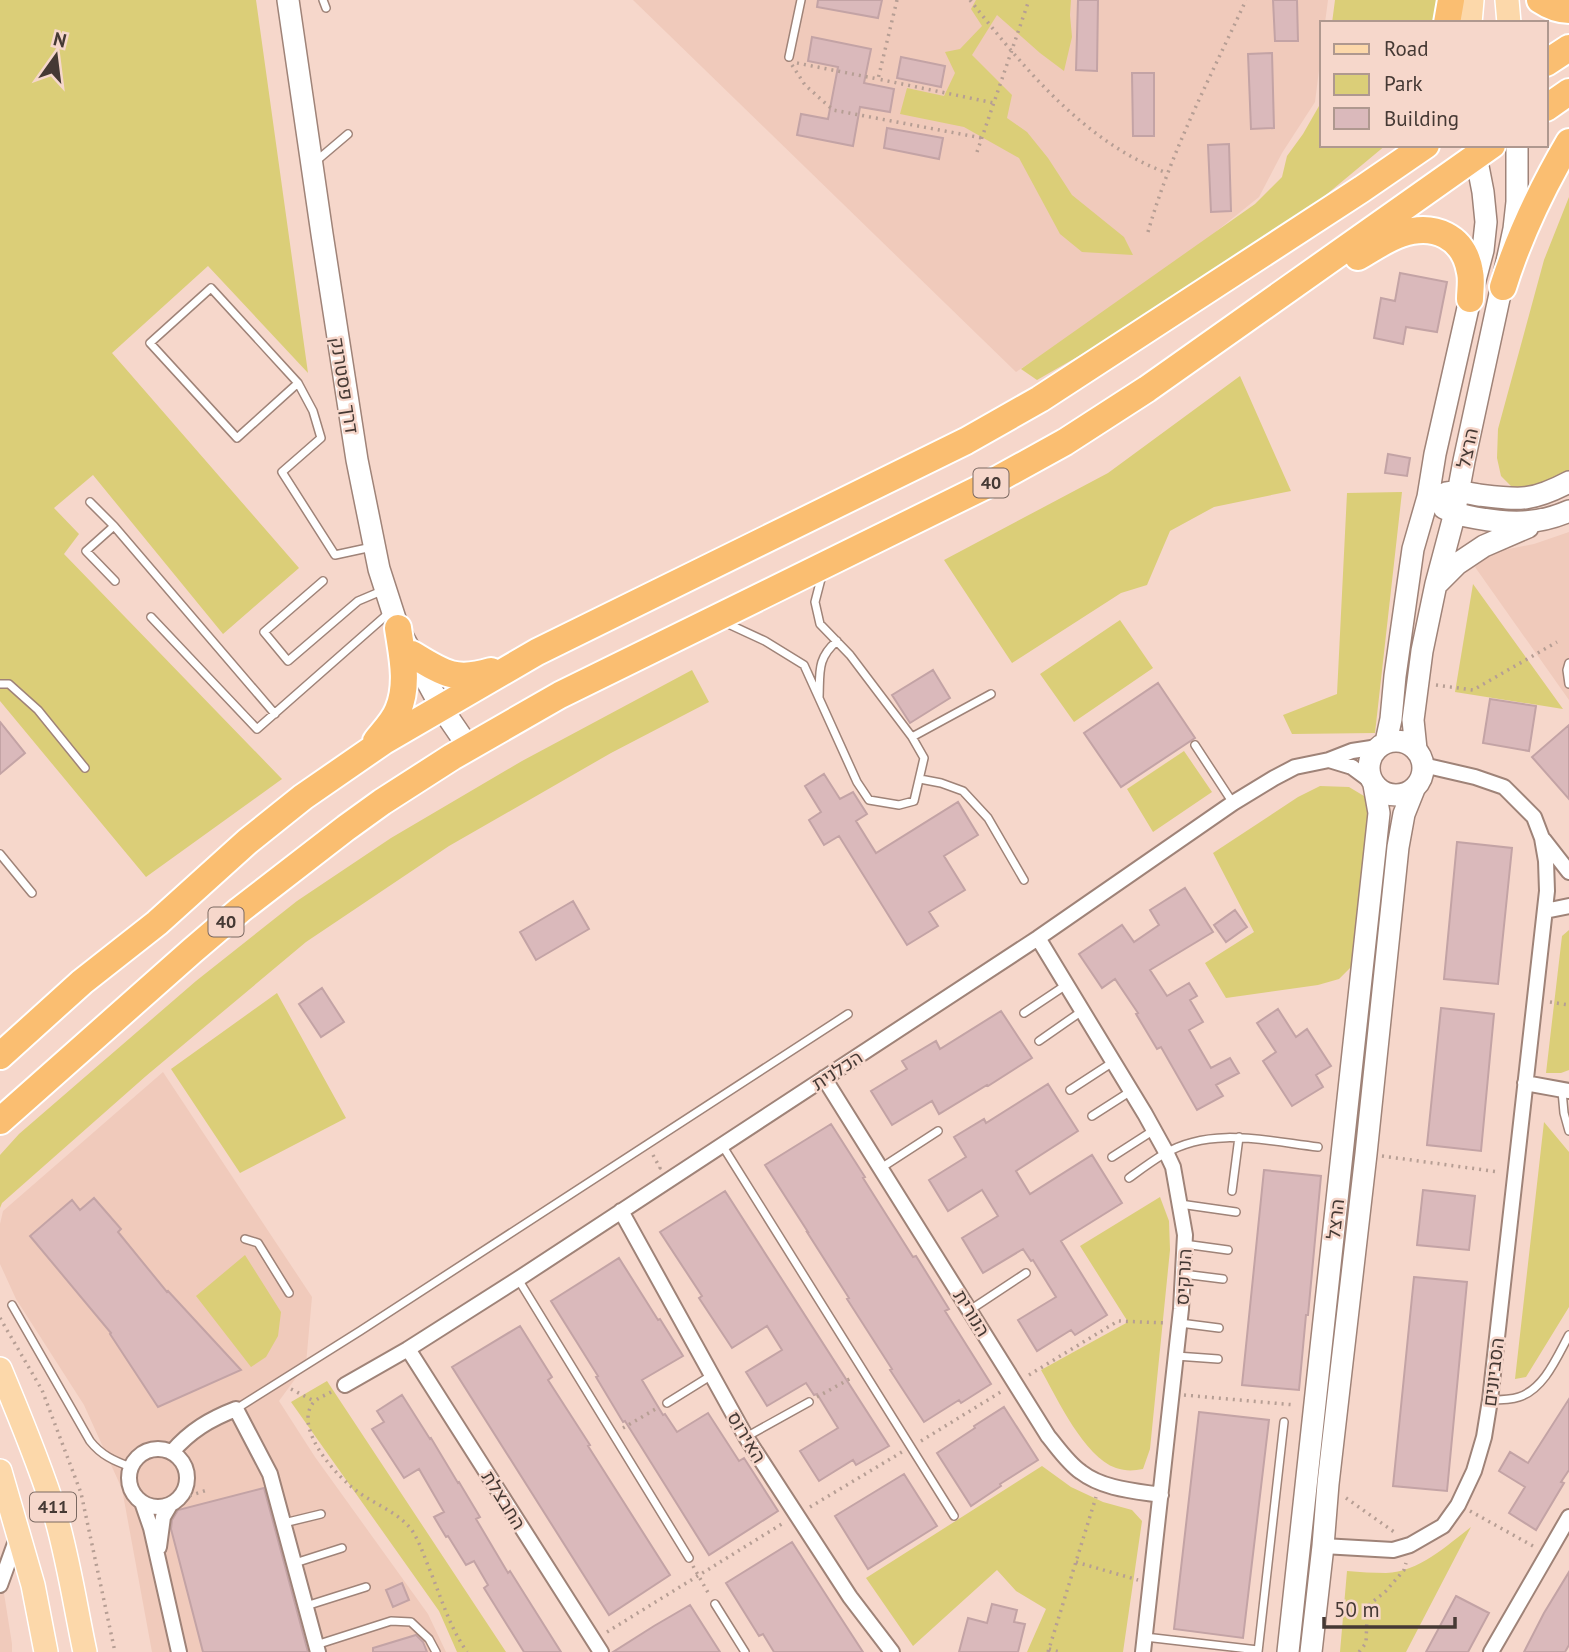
<svg xmlns="http://www.w3.org/2000/svg" width="1569" height="1652" font-family="'PT Sans',Heebo,sans-serif">
<rect width="100%" height="100%" fill="#f6d7cb"/>
<!-- built -->
<path fill="#f0cabb" d="M633,0H1328L1325,23H1322V46L1315,102L1282,153L1259,197L1208,238L1123,300L1016,372Z
M1569,532V700L1475,567L1494,552L1534,544Z
M163,1072L312,1297L306,1364L279,1401L315,1457L428,1614L446,1652H152L122,1489L84,1405L16,1299L0,1264V1224L3,1211Z
M0,1568L12,1644V1652H0Z"/>
<!-- green -->
<path fill="#dbce78" d="M0,0H256L308,373L208,266L112,353L299,568L223,634L93,475L54,508L79,534L64,554L282,779L146,877L0,701Z
M976,0H1071L1070,15L1072,37L1064,71L1040,53L997,15L972,55L1012,95L1007,118L1027,132L1048,158L1072,195L1124,237L1133,255L1082,252L1060,234L1019,158L964,127L900,114L907,88L944,96L955,73L945,52L960,49L982,26L971,9Z
M1335,0H1439L1435,23H1332Z
M1322,87V145H1386L1309,209L1168,305L1037,380L1021,369L1255,204L1282,177L1287,156L1303,134L1319,106Z
M1569,197V473L1525,491L1513,488L1501,476L1497,458L1498,429L1544,260Z
M1240,376L1291,491L1214,507L1170,531L1147,585L1121,593L1012,663L944,560L1108,473Z
M1402,492L1375,733L1292,734L1283,715L1337,694L1347,493Z
M1473,584L1563,709L1455,692Z
M1120,620L1153,668L1074,722L1040,674Z
M692,670L709,702L611,753L449,846L306,942L146,1076L2,1203L0,1208V1155L19,1134L196,981L297,901L391,838L522,761Z
M1184,751L1212,792L1153,832L1127,789Z
M1320,786L1349,787L1364,796L1373,812L1352,966L1339,979L1318,985L1226,998L1205,963L1254,932L1213,853L1298,797Z
M1569,930V1070L1561,1073H1546L1562,936Z
M277,993L346,1118L240,1173L171,1069Z
M1544,1122L1569,1152V1307L1526,1377L1515,1379Z
M1160,1197L1169,1221L1170,1250L1150,1449L1143,1469C1133,1471 1125,1471 1116,1468C1084,1457 1057,1398 1041,1370L1128,1322L1080,1246Z
M245,1255L281,1312L278,1336L266,1357L251,1367L196,1296Z
M327,1381L506,1652H457L439,1611L291,1402Z
M1042,1466L1071,1487L1103,1502L1132,1510L1142,1521L1123,1652H1027L1046,1609L1016,1591L997,1570L913,1646L866,1578Z
M1471,1527L1406,1652H1340L1347,1571C1360,1572 1373,1573 1386,1573C1419,1572 1446,1546 1471,1527Z"/>
<!-- building -->
<path fill="#dab9bb" stroke="#c3a3a5" stroke-width="2" d="M818,0H882L878,18L817,7Z
M1078,0H1098L1097,71L1076,70Z
M1273,0H1297L1298,41H1275Z
M812,37L871,49L864,83L894,89L890,112L860,107L853,146L797,135L801,114L828,119L838,67L808,61Z
M1272,53L1274,128L1251,129L1248,54Z
M901,57L945,66L941,87L897,78Z
M1132,73H1154V136H1133Z
M887,128L943,138L939,159L884,148Z
M1229,144L1231,211L1211,212L1208,145Z
M1400,273L1447,282L1437,332L1406,327L1403,344L1374,338L1381,298L1395,301Z
M1388,454L1410,458L1407,476L1385,473Z
M933,670L950,698L910,723L892,695Z
M1158,683L1195,738L1121,787L1084,733Z
M1490,699L1536,706L1529,751L1483,743Z
M0,722L25,753L0,774Z
M1569,725V799L1532,757Z
M824,774L840,799L853,792L867,814L856,821L876,853L958,802L978,835L944,856L965,890L929,912L938,926L907,945L839,836L824,845L809,820L821,812L805,786Z
M1457,842L1512,848L1498,984L1444,979Z
M1185,888L1213,932L1150,970L1167,996L1189,983L1197,996L1190,1000L1203,1022L1189,1030L1211,1068L1230,1058L1239,1073L1216,1085L1223,1096L1197,1110L1161,1047L1157,1049L1136,1014L1138,1013L1115,979L1102,988L1079,954L1122,925L1134,942L1159,925L1150,910Z
M573,901L589,929L536,960L520,932Z
M1235,910L1247,927L1226,942L1214,925Z
M322,988L344,1022L321,1037L299,1004Z
M1441,1008L1494,1014L1481,1151L1427,1145Z
M1278,1009L1296,1037L1307,1029L1331,1066L1316,1075L1323,1087L1292,1106L1263,1061L1276,1052L1257,1023Z
M1001,1011L1032,1058L988,1086L987,1085L939,1114L932,1101L892,1125L871,1091L907,1069L902,1061L936,1041L940,1049Z
M1048,1084L1078,1131L1016,1171L1030,1194L1092,1155L1122,1203L1061,1241L1107,1315L1075,1335L1071,1330L1037,1351L1018,1320L1056,1297L1033,1260L1031,1261L1023,1249L983,1273L962,1238L998,1216L982,1190L948,1211L929,1180L966,1157L954,1137L984,1119L986,1123Z
M831,1124L865,1177L863,1178L913,1257L916,1256L949,1309L945,1311L991,1384L961,1403L959,1400L924,1422L890,1370L892,1369L847,1299L849,1298L807,1232H808L765,1165Z
M1264,1170L1321,1176L1308,1315H1306L1299,1390L1242,1385Z
M1423,1190L1475,1196L1469,1250L1417,1245Z
M725,1191L889,1446L856,1465L853,1460L819,1481L800,1451L838,1428L817,1394L814,1395L806,1383L767,1406L746,1372L782,1350L767,1326L732,1348L699,1298L702,1296L660,1232Z
M94,1198L121,1229L118,1232L167,1292L168,1291L241,1370L158,1407L110,1334L111,1333L30,1236L72,1200L80,1210Z
M619,1258L658,1320L660,1319L683,1356L642,1380L663,1415L665,1414L677,1432L708,1413L739,1461L744,1458L778,1511L709,1555L625,1421L623,1422L596,1377L598,1376L551,1301Z
M1414,1277L1467,1282L1447,1491L1393,1486Z
M520,1326L552,1377L548,1380L590,1445L588,1446L670,1575L609,1615L452,1367Z
M402,1395L430,1439L431,1438L458,1483L459,1482L480,1517L476,1519L508,1573L510,1571L561,1652H524L484,1588L488,1585L474,1561L466,1565L448,1536L446,1537L434,1517L444,1512L419,1469L404,1478L372,1429L384,1422L377,1411Z
M1569,1399V1470L1561,1482L1564,1483L1536,1530L1509,1513L1525,1487L1499,1471L1510,1452L1528,1463Z
M1004,1407L1038,1460L1000,1484L1001,1486L971,1506L937,1453L975,1428L974,1426Z
M1199,1412L1269,1420L1243,1638L1174,1629Z
M904,1474L937,1526L868,1569L835,1516Z
M264,1488L308,1652H203L171,1529L172,1520L178,1510Z
M792,1542L835,1609L863,1652H774L763,1634L759,1636L726,1583Z
M1569,1572V1645L1565,1652H1524L1544,1613Z
M402,1583L409,1600L393,1607L386,1590Z
M1456,1596L1489,1613L1468,1652H1426Z
M992,1604L1017,1610L1014,1622L1025,1624L1018,1652H959L968,1618L987,1623Z
M690,1605L720,1652H613L654,1626Z
M416,1635L423,1642L427,1652H373V1648Z"/>
<g fill="none" stroke-linecap="round" stroke-linejoin="round">
<!-- lane casing -->
<g stroke="#9f8378" stroke-width="10">
<path id="lane" d="M323,0L326,8
M789,57L801,0
M315,162L348,134
M211,288L298,383L237,438L150,343Z
M298,383L313,411L321,438L282,472L335,555L372,547
M90,502L114,526L275,714
M114,526L86,551L115,581
M323,581L264,632L288,661L358,601L384,590
M151,617L257,729L390,612
M724,622L765,641L804,665L857,782L869,800L899,805L914,801L924,758L912,737L850,655L820,624L815,602L822,575
M1569,663L1567,670L1569,684
M0,684H9L38,710L85,768
M819,697C820,672 817,658 837,641
M912,737L991,694
M1195,745L1233,803
M920,779L941,783L963,791L988,818L1024,880
M0,854L32,893
M1024,1013L1066,985
M1039,1041L1082,1011
M1070,1090L1113,1062
M1562,1091L1564,1113L1569,1131
M1092,1116L1131,1091
M722,1145L954,1516
M1112,1157L1154,1130
M881,1168L938,1131
M1129,1178C1140,1170 1152,1161 1164,1154C1211,1126 1267,1141 1318,1147
M1232,1191L1239,1137
M1180,1204L1236,1212
M245,1239L258,1243L289,1293
M1184,1244L1228,1250
M1183,1274L1223,1279
M518,1279L689,1558
M12,1305L90,1441C101,1455 114,1461 131,1467
M970,1310L1026,1273
M1180,1323L1219,1328
M1176,1356L1218,1359
M1490,1400C1500,1400 1510,1400 1519,1397C1544,1389 1557,1357 1569,1335
M667,1403L712,1375
M236,1409L360,1331L848,1014
M746,1437L809,1402
M284,1523L321,1514
M295,1563L342,1548
M715,1604L745,1652
M306,1606L366,1587
M1145,1637L1258,1650
M316,1645L391,1621L411,1622L429,1639L436,1652
M1258,1652L1284,1422"/>
</g>
<!-- street casing -->
<g stroke="#9f8378" stroke-width="18">
<path id="street" d="M1329,760L1352,767L1371,781
M1544,840L1569,872
M1545,911L1569,906
M1038,938L1145,1114L1166,1152L1173,1167L1185,1235L1181,1309L1143,1652
M824,1078L1048,1436C1058,1448 1068,1463 1081,1472C1103,1489 1135,1491 1161,1495
M1525,1083L1569,1091
M621,1211L746,1437L850,1597L892,1652
M408,1349L601,1652
M345,1385L408,1349L518,1279L1038,938L1233,803L1274,778L1295,767L1329,760L1352,751L1378,747
M129 1478a29 29 0 1 1 58 0a29 29 0 1 1-58 0Z
M172,1452C190,1431 210,1419 236,1409L270,1474L318,1652
M142,1502L151,1528L179,1652
M1323,1546L1393,1550L1410,1545L1443,1526L1458,1505L1474,1471L1484,1437L1490,1400L1547,891L1546,861L1542,838L1534,817L1504,787L1475,777L1423,765
M159,1547L163,1517L170,1505
M0,1585L17,1538
M1491,1652L1569,1517"/>
</g>
<!-- secondary casing -->
<g stroke="#9f8378" stroke-width="24">
<path id="secondary" d="M288,0L322,234L357,460L379,569L398,628L441,707L469,748
M1446,493C1459,490 1466,493 1479,495C1520,500 1531,502 1569,482
M1444,508C1455,514 1464,516 1476,518C1510,524 1537,525 1569,511
M1438,583L1457,564L1484,546L1528,527
M1369 768a27 27 0 1 1 54 0a27 27 0 1 1-54 0Z
M1386,742L1391,719L1395,676L1413,549L1428,497L1435,454L1470,299L1483,250L1486,222L1483,192L1476,156
M1416,749L1413,720L1422,651L1436,584L1453,520L1464,461L1514,229L1517,202V145
M1288,1652L1379,813L1374,785
M1311,1652L1323,1546L1328,1484L1366,1154L1398,847L1404,814L1414,789"/>
</g>
<!-- primary casing -->
<g stroke="#fff" stroke-width="26">
<path id="primary" d="M1507,0L1509,23
M1470,23L1472,0
M0,1369C19,1415 39,1462 54,1510C68,1556 75,1605 85,1652
M0,1471L33,1585L46,1652"/>
</g>
<!-- highway casing -->
<g stroke="#fff" stroke-width="30">
<path id="highway" d="M1540,0C1549,6 1558,10 1569,10
M1447,23L1451,0
M1546,63L1569,48
M1546,108L1569,92
M1358,257C1372,249 1386,239 1401,234C1434,223 1464,236 1470,272C1472,281 1470,291 1470,299
M1503,287C1519,236 1542,188 1569,142
M412,654C443,673 455,682 491,671
M376,741C384,731 394,721 398,710C409,684 402,655 398,628
M0,1056L82,982L157,923L248,841L303,797L384,741L537,652L966,441L1040,399L1362,189L1426,145
M0,1121L192,951L240,910L346,828L382,802L452,757L560,695L989,484L1065,442L1147,389L1492,145"/>
</g>
<!-- path -->
<path stroke="#b69e94" stroke-width="3.5" stroke-dasharray="2 5" stroke-linecap="butt" d="M897,0L878,79L994,103
M970,0C1023,67 1085,143 1167,173
M797,63L878,79
M792,65L805,85L833,110L982,138
M977,152L1029,0
M1148,232C1171,151 1211,76 1246,0
M1436,685L1473,690L1557,642
M1550,1002L1569,1005
M653,1155L660,1168L658,1169
M1382,1156L1499,1172
M0,1318L42,1390L81,1493L115,1652
M1029,1375L1118,1321L1166,1323
M291,1389L314,1401
M331,1392C326,1395 317,1398 313,1403C293,1429 338,1478 358,1492C376,1505 396,1511 411,1529C419,1540 424,1556 429,1568C441,1597 449,1626 467,1652
M1184,1395L1295,1405
M817,1397L853,1377
M623,1428L659,1407
M921,1441L1004,1390
M183,1498L207,1490
M1346,1498L1397,1534
M810,1507L902,1452
M1470,1511L1533,1546
M1076,1562L1138,1580
M693,1566L710,1596
M607,1632L785,1522
M1049,1649L1060,1652
M1048,1652L1096,1497
M1359,1652L1366,1643L1367,1618L1370,1604L1386,1591L1404,1570L1406,1563"/>
<!-- lane -->
<use href="#lane" stroke="#fff" stroke-width="7"/>
<!-- street -->
<use href="#street" stroke="#fff" stroke-width="14"/>
<!-- secondary -->
<use href="#secondary" stroke="#fff" stroke-width="21"/>
<!-- primary -->
<use href="#primary" stroke="#fcd8aa" stroke-width="23"/>
<!-- highway -->
<use href="#highway" stroke="#fabe71" stroke-width="26"/>
</g>
<g text-anchor="middle" stroke-width="5" stroke-linejoin="round" paint-order="stroke">
<!-- shield labels -->
<g fill="#f6d7cb" stroke="#7a6861" stroke-width="2">
<rect x="973.5" y="468.5" width="35" height="29" rx="5"/>
<rect x="208.5" y="907.5" width="35" height="29" rx="5"/>
<rect x="30" y="1492.5" width="46" height="29" rx="5"/>
</g>
<g font-size="18" font-weight="bold" fill="#453934">
<text x="991" y="489">40</text>
<text x="226" y="928">40</text>
<text x="53" y="1513">411</text>
</g>
<!-- street labels -->
<g font-size="19" fill="#453934" stroke="#f6d7cb">
<text transform="translate(345 385) rotate(81)" y="7">דרך פסטרנק</text>
<text transform="translate(1467 448) rotate(-78)" y="7">הרצל</text>
<text transform="translate(837 1070) rotate(-33)" y="7">הכלנית</text>
<text transform="translate(1335 1219) rotate(-84)" y="7">הרצל</text>
<text transform="translate(1183 1277) rotate(-87)" y="7">הנרקיס</text>
<text transform="translate(972 1313) rotate(58)" y="7">הנורית</text>
<text transform="translate(1493 1372) rotate(-83)" y="7">הסביונים</text>
<text transform="translate(747 1437) rotate(59)" y="7">האירוס</text>
<text transform="translate(504 1500) rotate(58)" y="7">החבצלת</text>
</g>
</g>
<!-- legend -->
<rect x="1320" y="21" width="228" height="126" fill="#f6d7cb" stroke="#af988f" stroke-width="2"/>
<rect x="1334" y="44" width="35" height="10" fill="#fcd8aa" stroke="#af988f" stroke-width="2"/>
<text x="1384" y="56" font-size="21" fill="#453934">Road</text>
<rect x="1334" y="74" width="35" height="21" fill="#dbce78" stroke="#af988f" stroke-width="2"/>
<text x="1384" y="91" font-size="21" fill="#453934">Park</text>
<rect x="1334" y="108" width="35" height="21" fill="#dab9bb" stroke="#af988f" stroke-width="2"/>
<text x="1384" y="126" font-size="21" fill="#453934">Building</text>
<!-- north arrow -->
<g transform="translate(56 56) rotate(14)" stroke="#f6d7cb" stroke-width="5" paint-order="stroke">
<path d="M0-5L12 26L0 18L-12 26Z" fill="#453934"/>
<text y="-10" font-size="19" font-weight="bold" text-anchor="middle" fill="#453934">N</text>
</g>
<!-- scale -->
<path d="M1324 1617v10h131v-10" fill="none" stroke="#453934" stroke-width="3.5"/>
<text x="1334" y="1617" font-size="21" fill="#453934" stroke="#f6d7cb" stroke-width="5" paint-order="stroke">50 m</text>
</svg>
